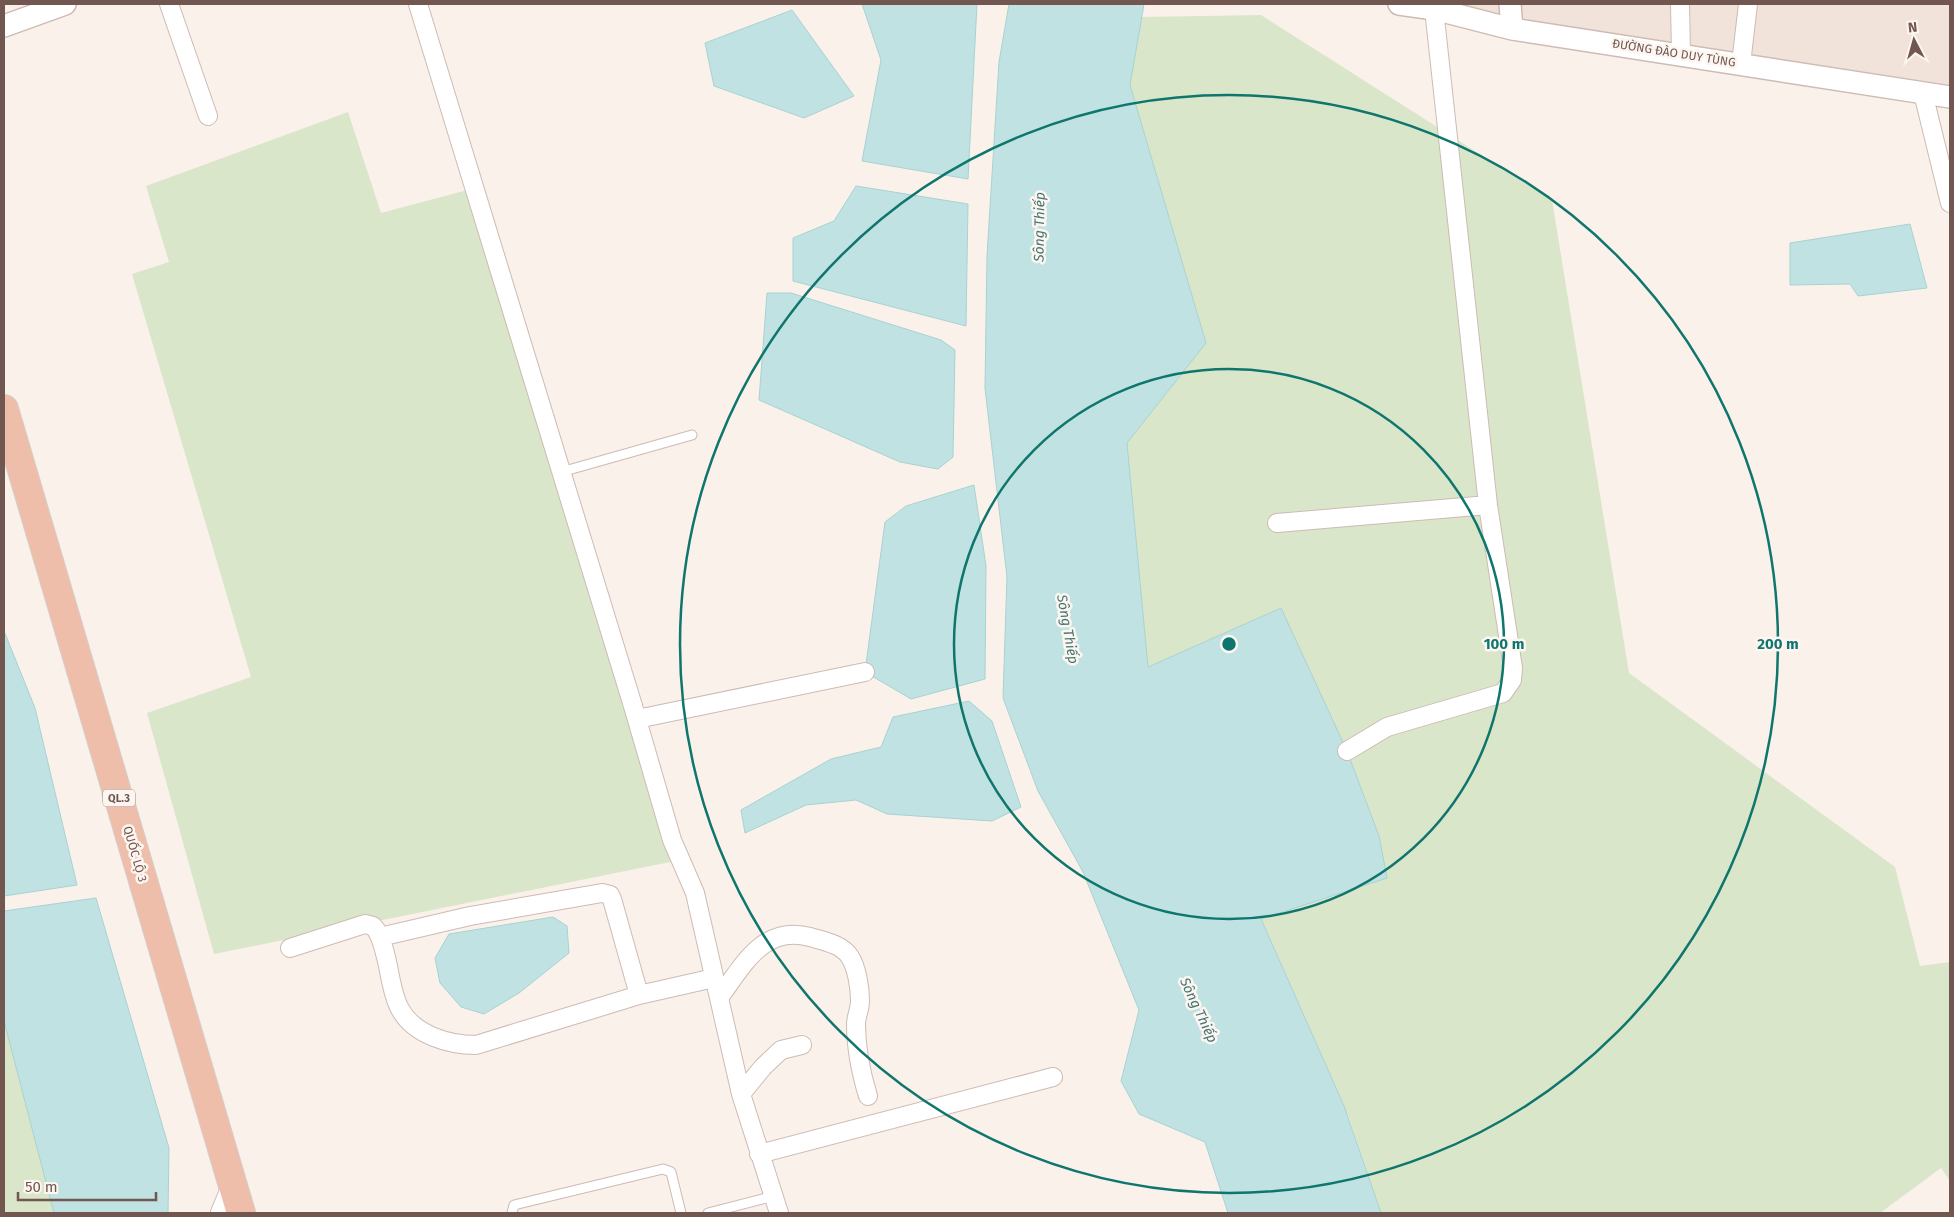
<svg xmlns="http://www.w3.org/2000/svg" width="1954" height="1217" font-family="'Fira Sans',sans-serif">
<rect width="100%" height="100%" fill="#faf1ea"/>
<!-- residential -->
<path fill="#f1e3d9" d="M1388,4H1950V94L1681,54Z"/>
<!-- green -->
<path fill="#dae6ca" d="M1261,15L1552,200L1629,673L1895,867L1920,966L1950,962V1181L1941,1168L1880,1213H1381L1349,1118L1261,919L1386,878L1379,836L1347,751L1281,608L1148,667L1127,443L1206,343L1130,85L1141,17Z
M348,112L381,213L475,188L680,860L214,954L147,713L251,677L132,274L169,262L146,186Z
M4,1021L54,1213H4Z"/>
<!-- water -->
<path fill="#c1e2e2" stroke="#a8d2d2" d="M862,4H977L968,179L862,161L881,60Z
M1009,4H1144L1130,85L1206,343L1127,443L1148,667L1281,608L1347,751L1379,836L1387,878L1261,919L1344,1106L1381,1213H1228L1205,1142L1139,1114L1121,1081L1139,1010L1083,872L1038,791L1003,698L1007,577L985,388L987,256L999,62Z
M792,10L854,96L804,118L714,86L705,43Z
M856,186L968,204L966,326L793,281V238L834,221Z
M1910,224L1927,288L1858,296L1850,284L1790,285V243Z
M767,293H791L941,340L955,350L953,457L938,469L900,462L759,400Z
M974,485L986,566L985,679L911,699L865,672L885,522L906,506Z
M4,631L35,708L77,885L4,896Z
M969,701L992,721L1021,807L992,821L887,814L856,800L806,805L745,833L741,810L831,759L881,747L893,717Z
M96,898L169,1148L168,1213H54L4,1021V911Z
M553,917L567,926L569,953L519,993L484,1014L461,1007L440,983L435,958L449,934Z"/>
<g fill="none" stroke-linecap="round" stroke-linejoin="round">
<!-- service casing -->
<g stroke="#cdbbb4" stroke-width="11">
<path id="service" d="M561,472L692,435
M512,1213L514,1205L663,1169L671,1172L681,1213
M708,1213L774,1196"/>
</g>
<!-- minor casing -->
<g stroke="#cdbbb4" stroke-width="20">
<path id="minor" d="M169,4L208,116
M418,4L633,706L672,840L695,893L741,1094
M1680,4L1681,54
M1741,64L1748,4
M1923,93L1950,203
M1277,523L1488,505
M637,719L865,672
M1347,751L1387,727L1503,693L1512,680L1513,668L1488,505L1434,9
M380,937L470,916L602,893L610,895L612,899L639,995
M290,948L365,924L373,926C381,934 383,946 386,957C390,973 392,995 400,1009C414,1035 449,1045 476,1045L639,995L714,978
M719,998C742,967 763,924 810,937C823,941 842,944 850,957C857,968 860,988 860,1001C860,1009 856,1017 856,1024C856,1048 861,1073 868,1096
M759,1154L1053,1077
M779,1213L741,1094L763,1067L781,1050L802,1045"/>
</g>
<!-- tertiary casing -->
<g stroke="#cdbbb4" stroke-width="24">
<path id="tertiary" d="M1399,4L1434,9L1512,29L1950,97
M1510,4L1512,29
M4,26L65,4"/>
</g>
<!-- secondary casing -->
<g stroke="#cfbab2" stroke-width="26">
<path id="secondary" d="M223,1213L234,1187"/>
</g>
<!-- trunk casing -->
<g stroke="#d5cdca" stroke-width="30">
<path id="trunk" d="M4,409L241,1213"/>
</g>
<!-- service -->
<use href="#service" stroke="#fff" stroke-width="9"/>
<!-- minor -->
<use href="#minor" stroke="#fff" stroke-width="18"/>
<!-- tertiary -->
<use href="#tertiary" stroke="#fff" stroke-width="21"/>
<!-- secondary -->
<use href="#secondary" stroke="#fff" stroke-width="24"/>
<!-- trunk -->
<use href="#trunk" stroke="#eebeaa" stroke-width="28"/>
</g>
<!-- distance rings -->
<g fill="none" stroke="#0f766e" stroke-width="2.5">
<circle cx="1229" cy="644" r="275"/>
<circle cx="1229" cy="644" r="549"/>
</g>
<g text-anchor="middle" stroke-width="5" stroke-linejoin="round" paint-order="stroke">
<!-- shield labels -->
<rect fill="#fdf6f0" stroke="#9c8780" stroke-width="1" x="103" y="789.5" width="32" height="17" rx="4"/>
<g font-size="11" font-weight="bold" fill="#725750">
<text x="119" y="802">QL.3</text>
</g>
<!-- street labels -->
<g font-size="12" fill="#725750" stroke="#fdf6f0">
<text transform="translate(1674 53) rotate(9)" y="4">ĐƯỜNG ĐÀO DUY TÙNG</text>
<text transform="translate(135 854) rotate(74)" y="4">QUỐC LỘ 3</text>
</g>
<!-- water labels -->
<g font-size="14" font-style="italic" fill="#467475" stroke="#fdf6f0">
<text transform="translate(1039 227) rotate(-89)" y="5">Sông Thiếp</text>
<text transform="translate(1068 629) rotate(80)" y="5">Sông Thiếp</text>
<text transform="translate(1199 1010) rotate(65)" y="5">Sông Thiếp</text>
</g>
</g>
<circle cx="1229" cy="644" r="8" fill="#0f766e" stroke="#fdf6f0" stroke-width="2.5"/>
<g font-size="15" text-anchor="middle" font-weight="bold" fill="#0f766e" stroke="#fdf6f0" stroke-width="5" stroke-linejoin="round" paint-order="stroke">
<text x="1504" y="649">100 m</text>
<text x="1778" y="649">200 m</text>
</g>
<!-- border -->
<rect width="1954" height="1217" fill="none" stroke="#725750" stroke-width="10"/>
<!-- north arrow -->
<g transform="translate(1914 40) rotate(354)" stroke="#fdf6f0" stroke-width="4" paint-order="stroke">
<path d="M0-4L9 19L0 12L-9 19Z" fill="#725750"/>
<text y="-8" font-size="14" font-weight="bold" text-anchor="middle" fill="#725750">N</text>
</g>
<!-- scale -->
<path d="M18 1192v8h138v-8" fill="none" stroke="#725750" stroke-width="2.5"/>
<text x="25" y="1192" font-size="15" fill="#725750" stroke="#fdf6f0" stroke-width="4" paint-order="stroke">50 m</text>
</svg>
